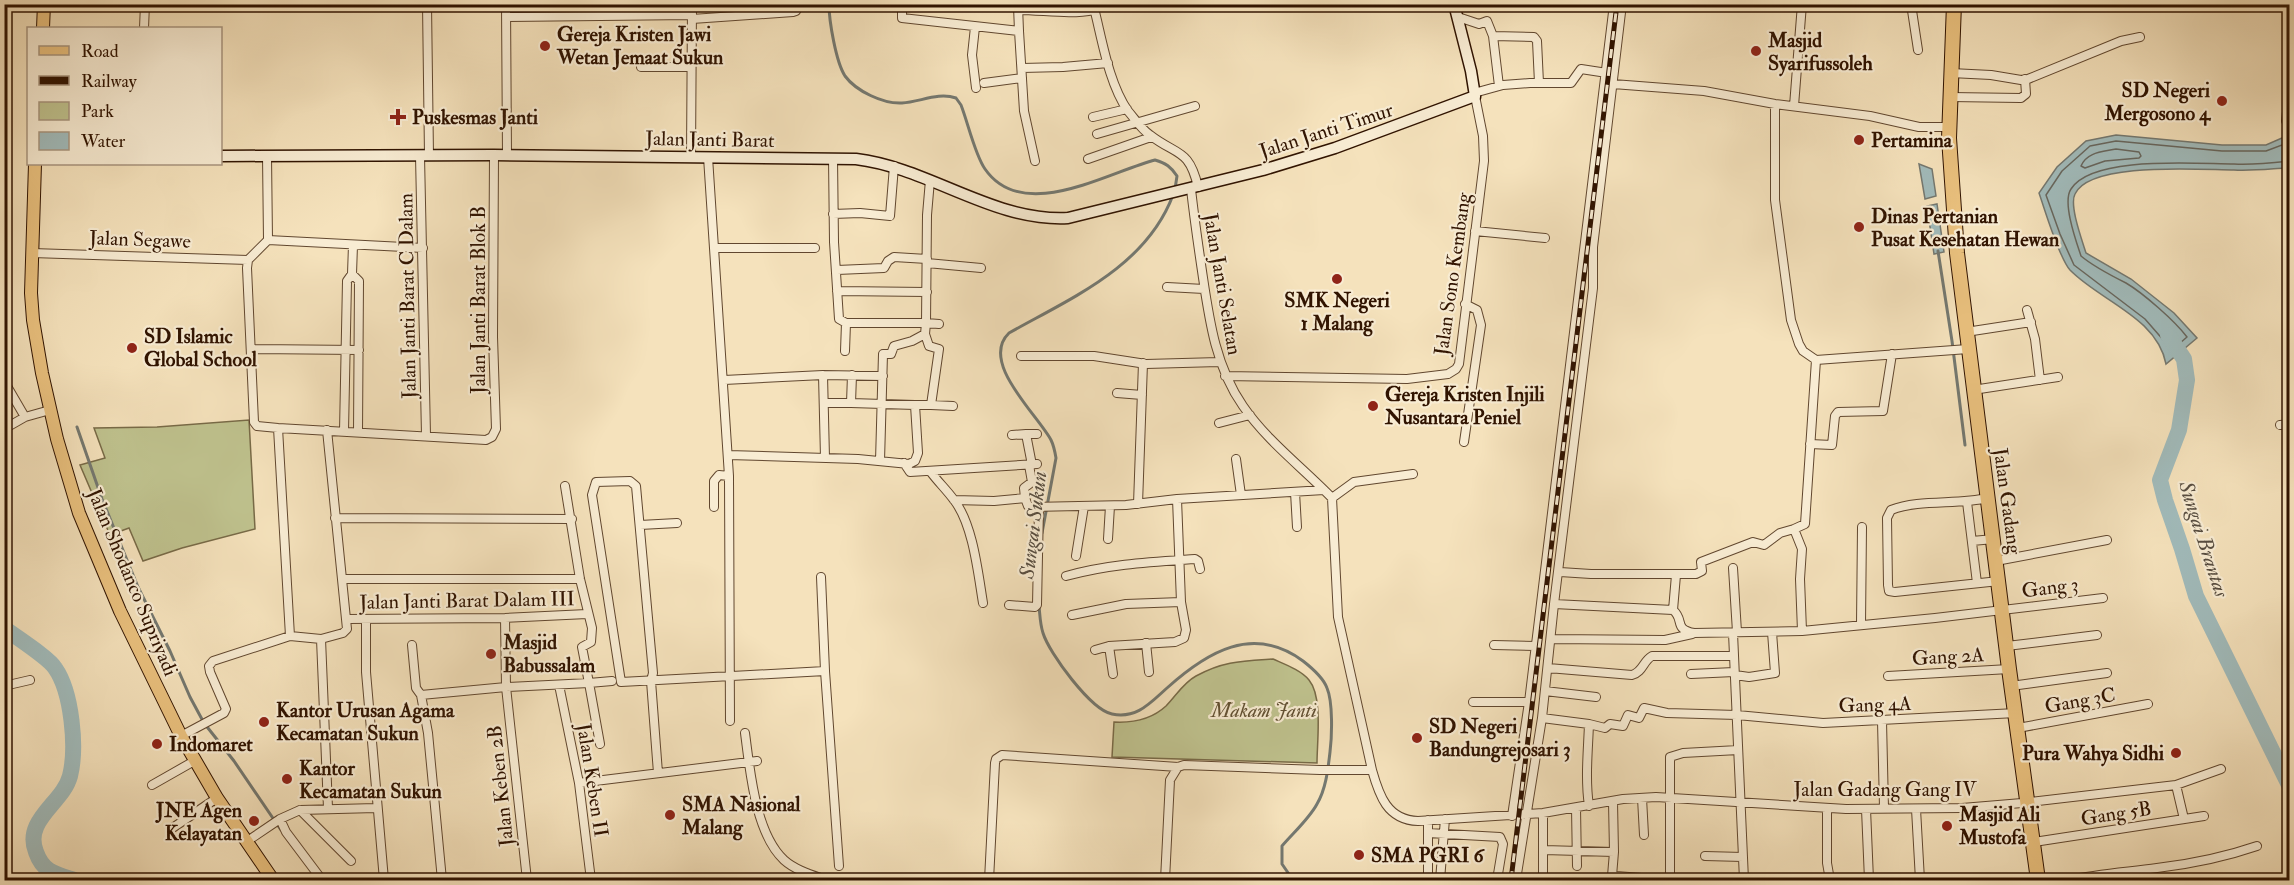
<svg xmlns="http://www.w3.org/2000/svg" width="2294" height="885" font-family="'IM FELL Double Pica',serif">
<rect width="100%" height="100%" fill="#f5e2bc"/>
<filter id="stains"><feTurbulence type="fractalNoise" baseFrequency=".00333" numOctaves="4"/><feColorMatrix values="0 0 0 0 .2 0 0 0 0 .09 0 0 0 0 .02 0 0 0 .5 -.17"/></filter>
<radialGradient id="worn" r=".72"><stop offset=".6" stop-color="#630" stop-opacity="0"/><stop offset="1" stop-color="#630" stop-opacity=".3"/></radialGradient>
<!-- green -->
<path fill="#bfc28e" stroke="#786a47" stroke-width="1.5" d="M249,420L255,529L182,548L143,561L129,528L110,535L80,465L105,458L94,428L157,427Z
M1273,659C1284,664 1301,670 1309,680C1323,697 1317,741 1317,763L1112,757L1114,722C1133,723 1151,720 1166,706C1176,696 1183,683 1196,676C1223,661 1242,661 1273,659Z"/>
<!-- water -->
<path fill="#a1bbbb" stroke="#747870" stroke-width="1.5" d="M2116,135L2222,145H2266L2289,135V166L2285,168C2269,169 2251,171 2234,170C2202,170 2090,161 2075,194C2069,205 2082,240 2086,253L2131,279L2174,313L2197,338L2166,364C2157,317 2100,301 2070,270C2059,258 2045,210 2039,193L2057,167L2086,141Z
M1919,164L1932,169L1936,196L1925,199Z
M1937,204L1944,252L1934,254L1927,206Z"/>
<g fill="none" stroke-linecap="round" stroke-linejoin="round">
<!-- shore -->
<path stroke="#68675e" stroke-width="1.5" d="M2290,142L2266,151H2222L2116,141L2090,146L2062,171L2046,195L2060,234L2074,265L2145,319L2172,350L2187,337C2175,321 2143,293 2126,283C2110,275 2094,267 2081,256C2076,241 2062,202 2071,189C2092,155 2197,164 2234,164C2253,165 2272,163 2290,161
M2116,149L2139,152L2141,156L2139,158L2105,161L2085,168L2081,166C2087,152 2102,152 2116,149Z"/>
<!-- stream -->
<path stroke="#747870" stroke-width="3" d="M829,4C829,21 836,62 845,76C856,91 883,104 902,103C920,102 938,92 956,98L961,105C968,123 975,155 985,169C1023,224 1108,172 1155,160C1166,163 1171,167 1177,176L1175,189
M1938,251L1952,341L1965,445
M77,427L102,499L138,587L170,651L190,697L204,723L234,761L281,830
M1042,533L1056,458C1055,452 1054,446 1051,440C1037,414 979,362 1009,333C1071,298 1146,267 1173,195
M1039,606C1040,615 1040,624 1043,633C1049,653 1091,710 1112,714C1137,719 1150,703 1167,688C1207,652 1253,624 1303,661C1312,668 1323,677 1327,688C1333,702 1332,736 1330,752C1328,769 1326,789 1317,804C1309,819 1293,833 1282,846V864L1293,880"/>
<!-- river -->
<path stroke="#a1bbbb" stroke-width="16" d="M2168,335L2184,359L2187,380L2179,430L2160,480L2165,500L2182,549L2196,596L2290,787
M4,628C16,637 49,658 55,668C72,692 77,748 70,776C63,803 23,820 36,852C43,872 55,874 74,880"/>
<!-- street casing -->
<g stroke="#61472f" stroke-width="10">
<path id="street" d="M8,4L44,7
M427,4L429,156
M506,4L507,155
M902,4V18L1019,31L1024,111L1035,161
M1093,4C1102,38 1108,82 1128,111C1135,119 1141,129 1150,135C1177,156 1189,148 1198,187
M1911,4L1918,50
M965,6L1018,5
M1018,6L1019,31
M1018,10C1044,10 1069,15 1094,10
M506,17L692,15
M1458,17L1479,24L1487,21L1493,36
M692,19L793,12L796,11L800,4
M975,27L972,55L976,88
M144,28L145,4
M641,67H690
M1022,68L1063,67L1108,63
M1951,73L1991,75L2021,80L2028,79L2121,41L2140,37
M984,83L1022,78
M1613,84L1704,91L1775,104L1870,116L1919,127H1950
M1499,86L1493,36L1534,37L1537,41L1539,83
M1474,93L1503,85L1530,83H1571L1581,69L1607,73
M1950,97L2021,98L2026,94L2025,79
M1775,104V200L1791,320L1799,344L1803,351L1816,360L1968,349
M1794,106L1802,4
M1093,117L1127,109
M2286,121L2290,84
M1097,134L1195,106
M267,156L268,240L248,260L247,268L254,422L257,426L278,428L486,440L492,437L496,429L493,337L494,155
M420,156L426,435
M691,157L692,4
M708,157L729,476L730,721
M833,158L834,242L839,319L846,323H926L925,334L912,341L894,346L891,354H883L880,461
M1088,159L1151,137
M930,180L927,215L926,323L939,324
M1191,189C1194,216 1198,244 1202,271C1209,318 1215,366 1243,406C1267,441 1303,468 1332,498L1338,617L1372,770C1379,795 1387,820 1418,821L1543,813L1623,799L1656,797L1846,809L1962,808L2022,803L2176,785L2221,769
M833,214L860,213L890,216L894,166
M1475,231L1545,238
M268,240L423,248
M714,248H815
M32,253L248,260
M927,263L981,268
M837,270L884,268L888,261L894,257L927,259
M352,274L359,281L358,432
M1167,287L1204,289
M837,291L927,292
M2027,310L2035,339L2040,380
M1966,332L2031,322
M251,349L359,350
M845,351L846,323
M1021,356H1094L1146,364L1219,362
M823,375L825,458
M1225,376L1407,379L1448,374L1456,369L1459,364L1484,161L1483,136L1475,96
M724,380L823,375L883,376
M4,381L25,417
M1973,390L2058,377
M1117,393L1142,395
M824,403H851L852,375
M915,405H931L939,349L929,346L925,334
M931,405L953,406
M1219,423L1250,415
M2280,425L2290,424
M278,428L290,636
M4,429L25,417L50,410
M344,431L347,281L352,274L353,245
M1026,434H1037
M1012,435L1026,434L1032,465
M1464,442L1481,325L1477,310L1465,304
M1810,444L1832,445L1835,416L1838,412L1883,411L1892,354
M728,455L858,459L909,464L915,461L918,453L915,405L851,403
M1236,459L1241,495
M904,463L910,472L1037,464
M930,471C938,482 946,489 954,500C973,524 978,573 983,603
M565,486L580,579L592,628L591,642L582,647L589,683L612,681
M1295,492L1297,527
M1025,498L1024,488L1032,482L1029,465
M1332,498L1354,482L1413,474
M1988,498C1956,505 1920,499 1891,510L1887,518L1888,585L1889,591L1895,592L1999,581
M954,500L994,501L1025,498L1028,506L1032,507L1126,505L1177,499L1324,490
M1967,502L1977,583
M1138,504L1143,363
M714,507V481L719,475L729,476
M335,518L572,519
M640,525L677,523
M1108,539L1110,506
M1972,541L1994,539
M1076,556L1084,506
M1996,561L2107,540
M1733,568L1737,632
M1560,572L1591,574H1696L1702,571L1701,562L1753,542L1764,545L1780,533L1794,529
M1066,576C1109,564 1151,562 1195,559L1198,561L1200,569
M821,577L825,671
M342,579H580
M1554,604L1673,610L1676,575
M1009,605L1035,607L1037,605L1039,507
M1673,610C1685,620 1673,629 1694,633L1802,631L1935,618L2103,598
M1072,615L1126,604L1181,602
M505,618L506,687L527,880
M347,619L505,618L587,614
M366,619V672L384,880
M1861,624L1862,527
M1802,631L1800,579L1802,549L1794,529L1805,524L1816,360
M1733,633L1744,880
M321,639L328,808
M1552,639L1665,640L1692,634
M1146,643L1149,672
M412,645L416,688L421,695
M1494,645L1535,646
M2007,646L2097,635
M1095,650L1109,646
M1548,668L1632,675C1643,672 1643,661 1652,656H1734
M1113,674L1109,646L1175,642L1184,638L1186,630L1181,602L1177,499
M1691,674L1734,672
M1735,675L1749,677L1775,673L1772,632
M1888,676L2009,669
M559,685L579,783L591,880
M4,686L30,680
M2011,686L2107,673
M1545,691L1596,697
M1473,702H1529
M1542,718L1589,724
M1882,721L1884,808
M2018,728L2148,704
M745,733C750,770 755,833 784,860C795,870 812,875 826,880
M181,736L224,713L226,709L210,672L209,666L213,661L290,636L321,639L343,633L347,629L327,430
M658,773L651,681L653,673L636,486L630,481L596,482L592,495L621,682L825,671L839,866
M579,783L757,761
M152,785L196,760
M2176,785L2184,819
M1642,798L1644,835
M1613,802L1614,852
M1589,806C1585,778 1588,752 1589,724L1605,728L1610,724L1623,726L1628,715L1639,718L1644,708L1667,713L1737,715L1823,723L2016,713
M1576,808L1577,866
M1827,808V863L1830,880
M1866,809L1869,880
M1916,809L1920,880
M300,810L351,861
M1543,813V880
M1512,816L1529,702L1614,4
M280,819L286,832L319,876
M171,829L217,798
M1428,833L1500,837L1503,844L1497,880
M246,842L280,819L300,810L376,808
M2034,842L2204,816
M1544,850L1614,852L1612,876
M1705,856L1743,857
M442,880L428,733L421,695L506,687L589,683L600,744
M989,880L995,763L996,759L1002,755L1178,767L1184,765L1320,770H1372
M1165,880L1170,780L1178,767
M1428,880V820
M1440,880L1445,819
M1516,880L1542,718L1554,604L1593,288V247L1622,4
M1612,880V876H1616L1667,880
M1670,880V757L1683,753L1738,750
M2069,880C2098,874 2127,872 2157,868C2191,864 2225,857 2257,846"/>
</g>
<!-- secondary casing -->
<g stroke="#301300" stroke-width="13">
<path id="secondary" d="M220,156L494,155L856,159C930,168 993,222 1068,218L1263,170L1335,148L1475,96L1471,71L1454,4"/>
</g>
<!-- primary casing -->
<g stroke="#301300" stroke-width="14">
<path id="primary" d="M43,28L44,4
M35,164L31,293L33,320L42,373L57,439L79,513L120,611L181,736L217,798L273,880"/>
</g>
<!-- highway casing -->
<g stroke="#301300" stroke-width="16">
<path id="highway" d="M1954,4L1949,138L1957,253L2009,669L2038,880"/>
</g>
<!-- street -->
<use href="#street" stroke="#f8ecd3" stroke-width="8"/>
<!-- secondary -->
<use href="#secondary" stroke="#f8ecd3" stroke-width="10"/>
<!-- primary -->
<use href="#primary" stroke="#eac17e" stroke-width="12"/>
<!-- highway -->
<use href="#highway" stroke="#eac17e" stroke-width="14"/>
<!-- rail casing -->
<g stroke="#301300" stroke-width="5">
<path id="rail" d="M1511,880L1617,4"/>
</g>
<!-- rail -->
<use href="#rail" stroke="#f8ecd3" stroke-width="3" stroke-dasharray="9" stroke-linecap="butt"/>
</g>
<!-- markers -->
<g fill="#8f2418" stroke="#f8ecd3" stroke-width="2">
<circle cx="545" cy="46" r="6"/>
<circle cx="1756" cy="51" r="6"/>
<circle cx="2222" cy="101" r="6"/>
<path d="M395 108h6v6h6v6h-6v6h-6v-6h-6v-6h6z"/>
<circle cx="1859" cy="140" r="6"/>
<circle cx="1859" cy="227" r="6"/>
<circle cx="1337" cy="279" r="6"/>
<circle cx="132" cy="348" r="6"/>
<circle cx="1373" cy="406" r="6"/>
<circle cx="491" cy="654" r="6"/>
<circle cx="264" cy="722" r="6"/>
<circle cx="1417" cy="738" r="6"/>
<circle cx="157" cy="744" r="6"/>
<circle cx="2176" cy="753" r="6"/>
<circle cx="287" cy="779" r="6"/>
<circle cx="670" cy="815" r="6"/>
<circle cx="254" cy="821" r="6"/>
<circle cx="1947" cy="826" r="6"/>
<circle cx="1359" cy="855" r="6"/>
</g>
<g text-anchor="middle" stroke-width="4.5" stroke-linejoin="round" paint-order="stroke">
<!-- poi labels -->
<g font-size="20" font-weight="bold" fill="#301300" stroke="#f8ecd3" text-anchor="start">
<text x="557" y="41">Gereja Kristen Jawi<tspan x="557" dy="23">Wetan Jemaat Sukun</tspan></text>
<text x="1768" y="47">Masjid<tspan x="1768" dy="23">Syarifussoleh</tspan></text>
<text x="2210" y="97" text-anchor="end">SD Negeri<tspan x="2210" dy="23">Mergosono 4</tspan></text>
<text x="412" y="124">Puskesmas Janti</text>
<text x="1871" y="147">Pertamina</text>
<text x="1871" y="223">Dinas Pertanian<tspan x="1871" dy="23">Pusat Kesehatan Hewan</tspan></text>
<text x="1337" y="307" text-anchor="middle">SMK Negeri<tspan x="1337" dy="23">1 Malang</tspan></text>
<text x="144" y="343">SD Islamic<tspan x="144" dy="23">Global School</tspan></text>
<text x="1385" y="401">Gereja Kristen Injili<tspan x="1385" dy="23">Nusantara Peniel</tspan></text>
<text x="503" y="649">Masjid<tspan x="503" dy="23">Babussalam</tspan></text>
<text x="276" y="717">Kantor Urusan Agama<tspan x="276" dy="23">Kecamatan Sukun</tspan></text>
<text x="1429" y="733">SD Negeri<tspan x="1429" dy="23">Bandungrejosari 3</tspan></text>
<text x="169" y="751">Indomaret</text>
<text x="2164" y="760" text-anchor="end">Pura Wahya Sidhi</text>
<text x="299" y="775">Kantor<tspan x="299" dy="23">Kecamatan Sukun</tspan></text>
<text x="682" y="811">SMA Nasional<tspan x="682" dy="23">Malang</tspan></text>
<text x="242" y="817" text-anchor="end">JNE Agen<tspan x="242" dy="23">Kelayatan</tspan></text>
<text x="1959" y="821">Masjid Ali<tspan x="1959" dy="23">Mustofa</tspan></text>
<text x="1371" y="862">SMA PGRI 6</text>
</g>
<!-- street labels -->
<g font-size="20" fill="#301300" stroke="#f8ecd3">
<text transform="translate(1326 130) rotate(-18)" y="7">Jalan Janti Timur</text>
<text transform="translate(710 139) rotate(1)" y="7">Jalan Janti Barat</text>
<text transform="translate(140 239) rotate(2)" y="7">Jalan Segawe</text>
<text transform="translate(1452 274) rotate(-82)" y="7">Jalan Sono Kembang</text>
<text transform="translate(1223 284) rotate(80)" y="7">Jalan Janti Selatan</text>
<text transform="translate(407 296) rotate(-91)" y="7">Jalan Janti Barat C Dalam</text>
<text transform="translate(478 300) rotate(-90)" y="7">Jalan Janti Barat Blok B</text>
<text transform="translate(2008 501) rotate(82)" y="7">Jalan Gadang</text>
<text transform="translate(133 582) rotate(67)" y="7">Jalan Shodanco Supriyadi</text>
<text transform="translate(2050 587) rotate(-7)" y="7">Gang 3</text>
<text transform="translate(467 600) rotate(-1)" y="7">Jalan Janti Barat Dalam III</text>
<text transform="translate(1948 656) rotate(-3)" y="7">Gang 2A</text>
<text transform="translate(2080 700) rotate(-10)" y="7">Gang 3C</text>
<text transform="translate(1875 704) rotate(-2)" y="7">Gang 4A</text>
<text transform="translate(593 780) rotate(81)" y="7">Jalan Keben II</text>
<text transform="translate(500 786) rotate(-96)" y="7">Jalan Keben 2B</text>
<text x="1885" y="796">Jalan Gadang Gang IV</text>
<text transform="translate(2116 813) rotate(-9)" y="7">Gang 5B</text>
</g>
<!-- park labels -->
<g font-size="20" font-style="italic" fill="#625032" stroke="#f8ecd3">
<text x="1264" y="717">Makam Janti</text>
</g>
<!-- water labels -->
<g font-size="21" font-style="italic" fill="#584e41" stroke="#f8ecd3">
<text transform="translate(1033 525) rotate(-83)" y="7">Sungai Sukun</text>
<text transform="translate(2204 539) rotate(72)" y="7">Sungai Brantas</text>
</g>
</g>
<!-- margin -->
<rect width="2294" height="885" fill="none" stroke="#f5e2bc" stroke-width="24"/>
<rect x="6" y="6" width="2282" height="873" fill="none" stroke="#301300" stroke-width="3"/>
<rect x="12" y="12" width="2270" height="861" fill="none" stroke="#301300" stroke-width="1.5"/>
<!-- legend -->
<rect x="27" y="27" width="195" height="138" fill="#f8ecd3" stroke="#a8957f" stroke-width="1.5"/>
<rect x="39" y="46" width="30" height="9" fill="#eac17e" stroke="#a8957f" stroke-width="1.5"/>
<text x="81" y="57" font-size="18" fill="#301300">Road</text>
<rect x="39" y="76" width="30" height="9" fill="#301300" stroke="#a8957f" stroke-width="1.5"/>
<text x="81" y="87" font-size="18" fill="#301300">Railway</text>
<rect x="39" y="102" width="30" height="18" fill="#bfc28e" stroke="#a8957f" stroke-width="1.5"/>
<text x="81" y="117" font-size="18" fill="#301300">Park</text>
<rect x="39" y="132" width="30" height="18" fill="#a1bbbb" stroke="#a8957f" stroke-width="1.5"/>
<text x="81" y="147" font-size="18" fill="#301300">Water</text>
<rect width="100%" height="100%" filter="url(#stains)"/>
<rect width="100%" height="100%" fill="url(#worn)"/>
</svg>
